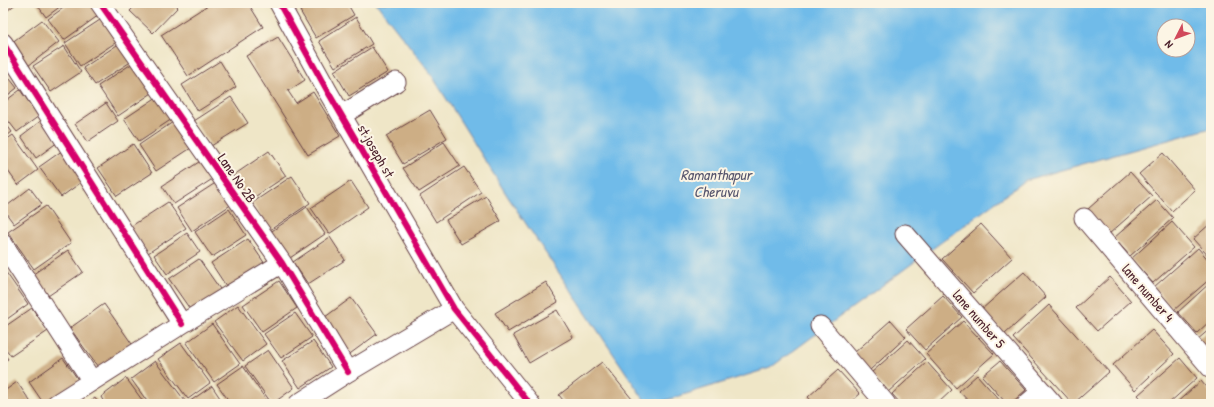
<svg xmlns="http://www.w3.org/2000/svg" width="1214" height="407" font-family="'Patrick Hand',sans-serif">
<rect width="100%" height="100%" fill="#fcf5e5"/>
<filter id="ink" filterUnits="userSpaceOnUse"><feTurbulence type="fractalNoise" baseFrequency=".025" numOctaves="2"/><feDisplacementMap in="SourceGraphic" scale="8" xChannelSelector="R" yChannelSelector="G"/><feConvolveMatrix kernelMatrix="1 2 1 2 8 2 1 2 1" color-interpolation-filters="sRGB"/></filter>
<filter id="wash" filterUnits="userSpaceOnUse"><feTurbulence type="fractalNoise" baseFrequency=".012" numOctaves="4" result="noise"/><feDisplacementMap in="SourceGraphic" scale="16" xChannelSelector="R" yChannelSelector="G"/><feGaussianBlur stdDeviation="0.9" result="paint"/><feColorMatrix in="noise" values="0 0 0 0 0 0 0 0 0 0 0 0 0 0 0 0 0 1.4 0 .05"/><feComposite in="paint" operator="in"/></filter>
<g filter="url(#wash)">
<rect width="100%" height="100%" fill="#efe6c7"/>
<!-- water -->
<path fill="#6fbbe9" stroke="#5c6d8a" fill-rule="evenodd" d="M376,3H1211V128L1026,180L770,368L654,404H647L508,197L429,71ZM1164,26H1188V50H1164Z"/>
<g id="blocks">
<!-- building -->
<path fill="#cdae85" d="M3,3H17L3,14Z
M36,3H65L46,17Z
M70,3H90L99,15L64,40L48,19Z
M138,3H174L178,7L153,33L130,11Z
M206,3H248L263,27L188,76L161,35L208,5Z
M295,3H308L298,9Z
M313,3H347L354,15L316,38L300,11Z
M356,17L372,44L335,67L319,41Z
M103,18L118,41L80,66L65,43Z
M42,20L59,42L28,66L11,43Z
M278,37L305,80L288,91L296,103L313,92L340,136L308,155L246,56Z
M120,43L132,61L95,85L83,68Z
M64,46L81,72L51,92L33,66Z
M372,47L388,72L349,96L334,71Z
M136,61L155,91L118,116L98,86Z
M220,61L236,87L198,111L182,85Z
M3,70L17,88L3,99Z
M20,90L39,116L17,132L3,114V103Z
M160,95L175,117L139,141L124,119Z
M231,97L248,123L211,146L194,121Z
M106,103L118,121L87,142L75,124Z
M430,110L447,138L403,164L386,136Z
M3,120L12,132L3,139Z
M42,120L58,142L36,158L21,136Z
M173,122L191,148L156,171L139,145Z
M13,135L38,170L18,185L3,164V142Z
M444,142L460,166L419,192L403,168Z
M133,144L152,173L117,196L98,168Z
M66,148L87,178L61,197L39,167Z
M269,151L286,176L247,202L231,177Z
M1163,153L1195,190L1172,211L1139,174Z
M202,160L214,178L174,204L162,186Z
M464,167L481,192L436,222L420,196Z
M1130,172L1152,196L1109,234L1088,209Z
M292,176L310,203L270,230L252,203Z
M351,181L368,207L329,234L311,208Z
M217,182L232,204L192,231L177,208Z
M30,188L42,204L14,224L3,209Z
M486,196L501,221L461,244L446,220Z
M1157,200L1173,218L1130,256L1114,238Z
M168,202L186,228L148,253L130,227Z
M46,206L71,243L34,269L8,232Z
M307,207L325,234L287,260L269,233Z
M229,209L246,235L212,257L195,232Z
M1172,222L1194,247L1153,283L1131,259Z
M1211,223V259L1193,239Z
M981,224L1012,258L973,293L942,259Z
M187,233L200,252L167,274L154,255Z
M330,237L345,260L308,284L293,262Z
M248,239L265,264L228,289L211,263Z
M1198,248L1211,263V278L1174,310L1154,287Z
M68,250L83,272L45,298L29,277Z
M199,259L222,292L192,312L169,279Z
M3,268L28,304L3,322Z
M1024,272L1046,297L1005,334L982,309Z
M1110,277L1131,301L1097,331L1076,308Z
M279,281L297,308L262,332L243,305Z
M546,282L558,302L508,332L495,313Z
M1211,282V320L1197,333L1178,312Z
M943,296L962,317L925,350L906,329Z
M351,298L377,334L347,356L321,320Z
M104,304L134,347L100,370L70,328Z
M238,305L266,344L243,361L214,322Z
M1049,305L1109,372L1073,404L1013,338Z
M32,308L48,331L11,356L3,345V328Z
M557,310L573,337L529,363L513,335Z
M295,313L312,337L281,358L264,334Z
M891,320L906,337L870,370L854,353Z
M963,321L994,354L956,388L926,354Z
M212,324L240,364L214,382L186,343Z
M1211,328V355L1197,340Z
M1152,330L1174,354L1135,390L1113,365Z
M908,340L925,359L888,392L871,373Z
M313,341L331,367L300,388L282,361Z
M181,343L210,383L188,399L158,359Z
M268,350L294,388L272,404L245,366Z
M3,352L8,359L3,362Z
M63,358L79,381L46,404H44L29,382Z
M1180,358L1197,378L1168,404H1146L1138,395Z
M155,361L185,401L181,404H149L131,379Z
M1000,361L1026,390L1010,404H1007L982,376Z
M602,362L636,404H566L559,395Z
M927,362L952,390L937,404H901L892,394Z
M243,366L269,404H231L217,384Z
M838,370L860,394L848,404H814L808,397Z
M977,375L1003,404H971L959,391Z
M126,378L145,404H105L101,397Z
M1201,381L1211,393V404H1175Z
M17,382L32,404H3V392Z
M212,386L224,404H186Z
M95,398L99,404H86Z"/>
</g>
</g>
<g filter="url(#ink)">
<use href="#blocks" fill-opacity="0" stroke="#633d42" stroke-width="1"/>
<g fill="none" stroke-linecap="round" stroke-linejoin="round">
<!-- street casing -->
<g stroke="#633d42" stroke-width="21">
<path id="street" d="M100,3L282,263L348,372
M279,3L328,92L454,309L530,404
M3,43L182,324
M342,115L396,82
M1084,218L1211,368
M905,234L1053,404
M3,244L92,381
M820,326L886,404
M56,404L182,324L282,263
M298,404L348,372L454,309
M1027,404L1042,391"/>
</g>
<!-- street -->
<use href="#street" stroke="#fff" stroke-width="19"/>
<!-- cycleway casing -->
<g stroke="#fcf5e5" stroke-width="8">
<path id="cycleway" d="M100,3L282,263L348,372
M279,3L328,92L454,309L530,404
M3,43L182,324"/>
</g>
<!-- cycleway -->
<use href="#cycleway" stroke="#d6006c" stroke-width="6"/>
</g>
</g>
<g text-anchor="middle" stroke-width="4" stroke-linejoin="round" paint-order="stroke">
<!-- street labels -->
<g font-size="14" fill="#4a1f2b" stroke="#fcf5e5">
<text transform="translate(376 151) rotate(60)" y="5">st joseph st</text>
<text transform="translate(237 178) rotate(55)" y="5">Lane No 2B</text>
<text transform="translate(1148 293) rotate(49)" y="5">lane number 4</text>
<text transform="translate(979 319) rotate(49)" y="5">lane number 5</text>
</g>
<!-- water labels -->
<g font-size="15" font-style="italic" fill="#57566e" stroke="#fcf5e5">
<text x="716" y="180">Ramanthapur<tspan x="716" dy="17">Cheruvu</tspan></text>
</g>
</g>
<!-- margin -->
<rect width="1214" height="407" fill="none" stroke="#fcf5e5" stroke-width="16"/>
<!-- north arrow -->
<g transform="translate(1176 38) rotate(228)"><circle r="19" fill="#fcf5e5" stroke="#b59f9b"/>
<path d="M0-3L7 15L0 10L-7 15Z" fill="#d1495b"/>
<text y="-6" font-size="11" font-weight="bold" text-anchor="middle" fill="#4a1f2b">N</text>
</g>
</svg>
